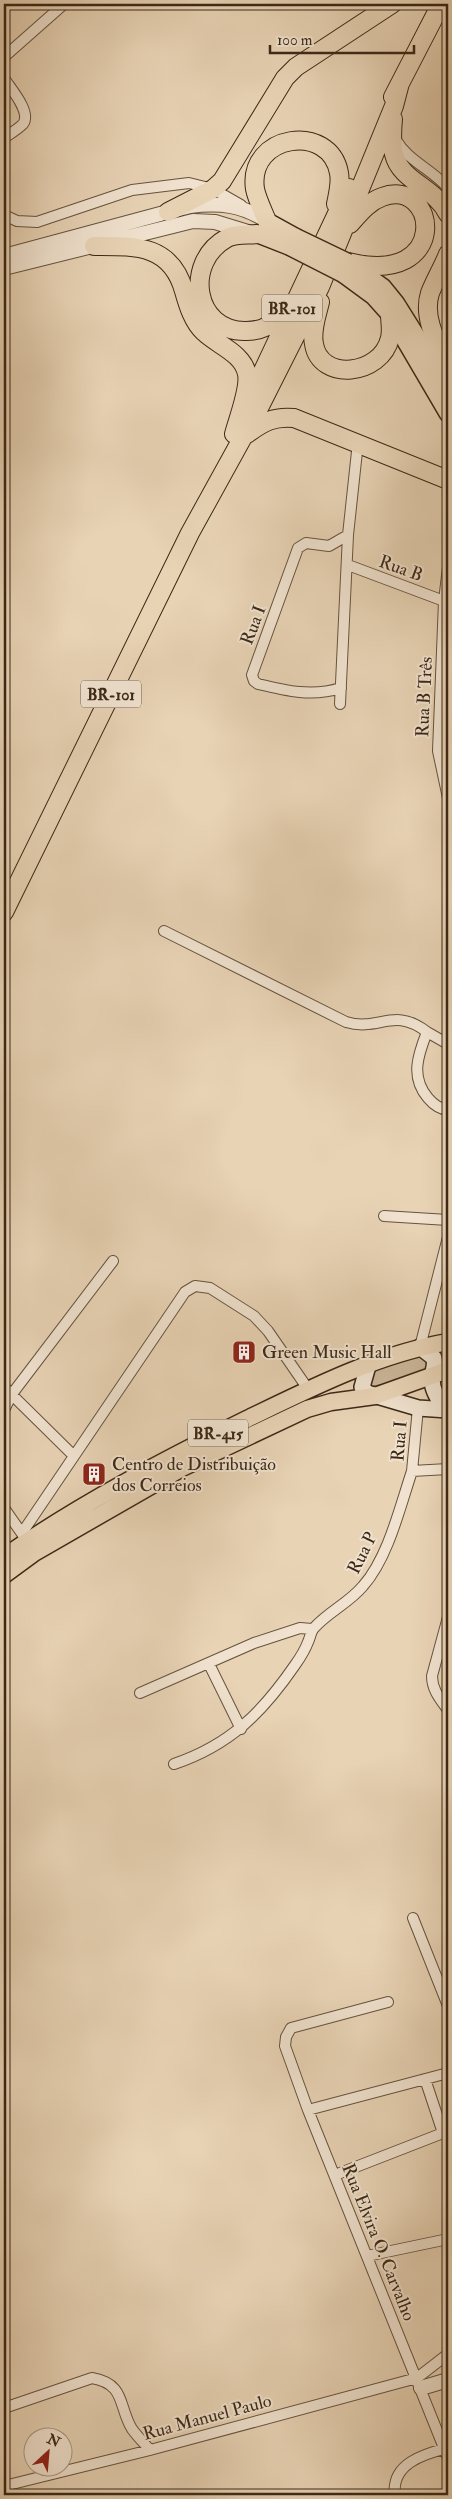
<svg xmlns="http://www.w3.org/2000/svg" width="452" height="2499" font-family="'IM FELL Double Pica',serif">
<rect width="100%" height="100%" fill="#e8d3b5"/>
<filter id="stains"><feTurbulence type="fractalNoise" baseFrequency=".004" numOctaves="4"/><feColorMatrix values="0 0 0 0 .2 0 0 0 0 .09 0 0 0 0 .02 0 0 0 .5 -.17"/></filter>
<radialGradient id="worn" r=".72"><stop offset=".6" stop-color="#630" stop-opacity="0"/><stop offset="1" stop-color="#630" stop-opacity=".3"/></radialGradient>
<!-- green -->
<path fill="#cbb69a" stroke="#836f58" d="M416,1355L426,1360L428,1368L425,1374L370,1387V1372Z"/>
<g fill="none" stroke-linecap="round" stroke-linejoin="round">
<!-- minor casing -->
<g stroke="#66533e" stroke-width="12">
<path id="minor" d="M4,57L64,4
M4,78C10,88 32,112 23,124C18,129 10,134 4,138
M396,140C408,161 433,170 448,188
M4,215L17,221L37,222L132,190L189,183L213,189L241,205
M348,565L444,601
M448,567L444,601L438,751L448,798
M341,688C312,697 287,691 258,684L254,681L252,675L298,548L306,543L329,546L348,535
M340,704L348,535L358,442
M164,931L346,1022C380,1032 393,1006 427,1032C418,1055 410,1077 428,1098C433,1104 440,1109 448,1110
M427,1032L448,1044
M384,1216L448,1220
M420,1347L448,1237
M4,1387L74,1456
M418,1408L412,1471L448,1469
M4,1410L12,1394L113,1261
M4,1508L25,1538
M22,1533L185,1292L195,1286L210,1288L254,1316L268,1331L308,1389
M448,1617L432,1676C432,1690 440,1699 448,1710
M209,1664L241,1729
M140,1693L254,1643L300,1628L312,1629
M174,1764C230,1745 262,1713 295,1665C300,1658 305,1650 308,1642C310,1638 311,1631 314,1628C328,1612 349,1603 363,1586C388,1558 400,1507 412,1471
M413,1918L448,2006
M388,2002L291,2028L286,2037L285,2046L308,2110L448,2458
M308,2110L448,2073
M335,2175L443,2133L425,2079
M367,2256L448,2239
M4,2408L92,2378C126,2384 118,2406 132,2429C137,2436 144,2443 150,2450
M4,2486L150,2450L417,2378L448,2354
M395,2495C391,2464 423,2454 448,2448"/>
</g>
<!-- tertiary casing -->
<g stroke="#66533e" stroke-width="16">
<path id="tertiary" d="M4,256L190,206C220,202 242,205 267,221
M4,268L193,221L215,222L251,233
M421,2388L448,2380"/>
</g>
<!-- secondary casing -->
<g stroke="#3b2817" stroke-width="18">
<path id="secondary" d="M420,1347L434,1358C436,1366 432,1372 432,1379C432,1391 438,1400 446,1409
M368,1366L362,1387L367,1393L418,1408L448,1410"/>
</g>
<!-- primary casing -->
<g stroke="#3b2817" stroke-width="19">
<path id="primary" d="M267,221L296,237
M257,234L290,247
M348,262L383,287L396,303L448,386
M343,274L373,296L390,315L448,414
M4,1557C80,1504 164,1460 247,1419C311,1388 378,1354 448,1342
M4,1575L34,1553L182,1468L307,1409L331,1402L375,1396L448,1370"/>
</g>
<!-- trunk casing -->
<g stroke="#3b2817" stroke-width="20">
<path id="trunk" d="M393,97L441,4
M393,119C392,130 391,143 394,154C400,181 436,188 448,214
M168,212L213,189L222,181L285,78L296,67L392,4
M267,221C263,211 257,199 255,189C247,134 330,122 339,173C341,183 338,194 336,204
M257,234C248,235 234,234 227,238C183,262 194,332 246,331C257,331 266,329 274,321C279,316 282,310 286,305
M94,246C135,246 171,244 184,291C188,305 193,322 204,332C217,345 243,353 247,374C250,388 238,419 234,434
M448,254C443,267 435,280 430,293C422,318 438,344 448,365
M348,262C452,288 438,176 382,197C368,202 359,214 350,224
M320,302C317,315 311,330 314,344C320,382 381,376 390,338C392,330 390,322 390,315
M245,409L349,188
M247,434C263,422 274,416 294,418L448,480
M4,912L190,533L260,406L320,287L394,106L399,87"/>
</g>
<!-- minor -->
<use href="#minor" stroke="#f0e2cf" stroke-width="10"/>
<!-- tertiary -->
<use href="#tertiary" stroke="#f0e2cf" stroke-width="14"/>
<!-- secondary -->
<use href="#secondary" stroke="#f0e2cf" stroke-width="15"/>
<!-- primary -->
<use href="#primary" stroke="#e8d3b5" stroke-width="16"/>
<!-- trunk -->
<use href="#trunk" stroke="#e8d3b5" stroke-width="18"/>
<!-- primary-bridge casing -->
<g stroke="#3b2817" stroke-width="19" stroke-linecap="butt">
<path id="primary-bridge" d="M296,237L348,262
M290,247L343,274"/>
</g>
<!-- primary-bridge -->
<use href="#primary-bridge" stroke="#e8d3b5" stroke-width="16"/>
</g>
<!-- icons -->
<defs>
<g id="building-square" transform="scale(1.25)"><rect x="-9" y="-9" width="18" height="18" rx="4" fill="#8f2418" stroke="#f0e2cf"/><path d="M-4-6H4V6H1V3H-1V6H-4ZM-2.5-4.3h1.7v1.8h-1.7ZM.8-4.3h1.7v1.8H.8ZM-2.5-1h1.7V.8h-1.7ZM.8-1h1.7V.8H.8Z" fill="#fff"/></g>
</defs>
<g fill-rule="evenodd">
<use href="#building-square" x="244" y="1352"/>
<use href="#building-square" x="94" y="1474"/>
</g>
<g text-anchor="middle" stroke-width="4" stroke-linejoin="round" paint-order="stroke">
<!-- shield labels -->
<g fill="#f0e2cf" stroke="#71604e" stroke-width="1">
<rect x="262" y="294.5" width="60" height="27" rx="4"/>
<rect x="81" y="680.5" width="60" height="27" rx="4"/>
<rect x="188" y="1419.5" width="60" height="27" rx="4"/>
</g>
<g font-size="16" font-weight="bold" fill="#3b2817">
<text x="292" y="314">BR-101</text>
<text x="111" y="700">BR-101</text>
<text x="218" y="1439">BR-415</text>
</g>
<!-- street labels -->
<g font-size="18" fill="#3b2817" stroke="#f0e2cf">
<text transform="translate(401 568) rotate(20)" y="6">Rua B</text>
<text transform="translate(253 625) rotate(-69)" y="6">Rua I</text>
<text transform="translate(424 697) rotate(-87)" y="6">Rua B Três</text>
<text transform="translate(399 1441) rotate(-85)" y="6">Rua I</text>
<text transform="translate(362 1553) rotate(-63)" y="6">Rua P</text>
<text transform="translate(379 2242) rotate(68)" y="6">Rua Elvira O. Carvalho</text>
<text transform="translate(207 2417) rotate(-15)" y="6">Rua Manuel Paulo</text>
</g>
<!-- poi labels -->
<g font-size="18" fill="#3b2817" stroke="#f0e2cf" text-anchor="start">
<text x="262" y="1358">Green Music Hall</text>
<text x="112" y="1470">Centro de Distribuição<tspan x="112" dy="21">dos Correios</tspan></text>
</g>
</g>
<!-- margin -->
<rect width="452" height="2499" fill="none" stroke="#e8d3b5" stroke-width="20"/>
<rect x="5" y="5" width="442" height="2489" fill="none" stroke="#3b2817" stroke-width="2.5"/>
<rect x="10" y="10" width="432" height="2479" fill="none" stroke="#3b2817"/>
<!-- north arrow -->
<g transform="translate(48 2452) rotate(26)"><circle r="24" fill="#f0e2cf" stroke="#a89885"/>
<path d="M0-4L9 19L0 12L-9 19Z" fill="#8f2418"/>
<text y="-8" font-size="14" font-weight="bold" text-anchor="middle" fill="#3b2817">N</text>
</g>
<!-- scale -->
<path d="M270 45v8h144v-8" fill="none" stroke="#3b2817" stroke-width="2.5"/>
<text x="277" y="45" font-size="15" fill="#3b2817" stroke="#f0e2cf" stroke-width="4" paint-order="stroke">100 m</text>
<rect width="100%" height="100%" filter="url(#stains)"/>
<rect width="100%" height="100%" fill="url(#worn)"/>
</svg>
